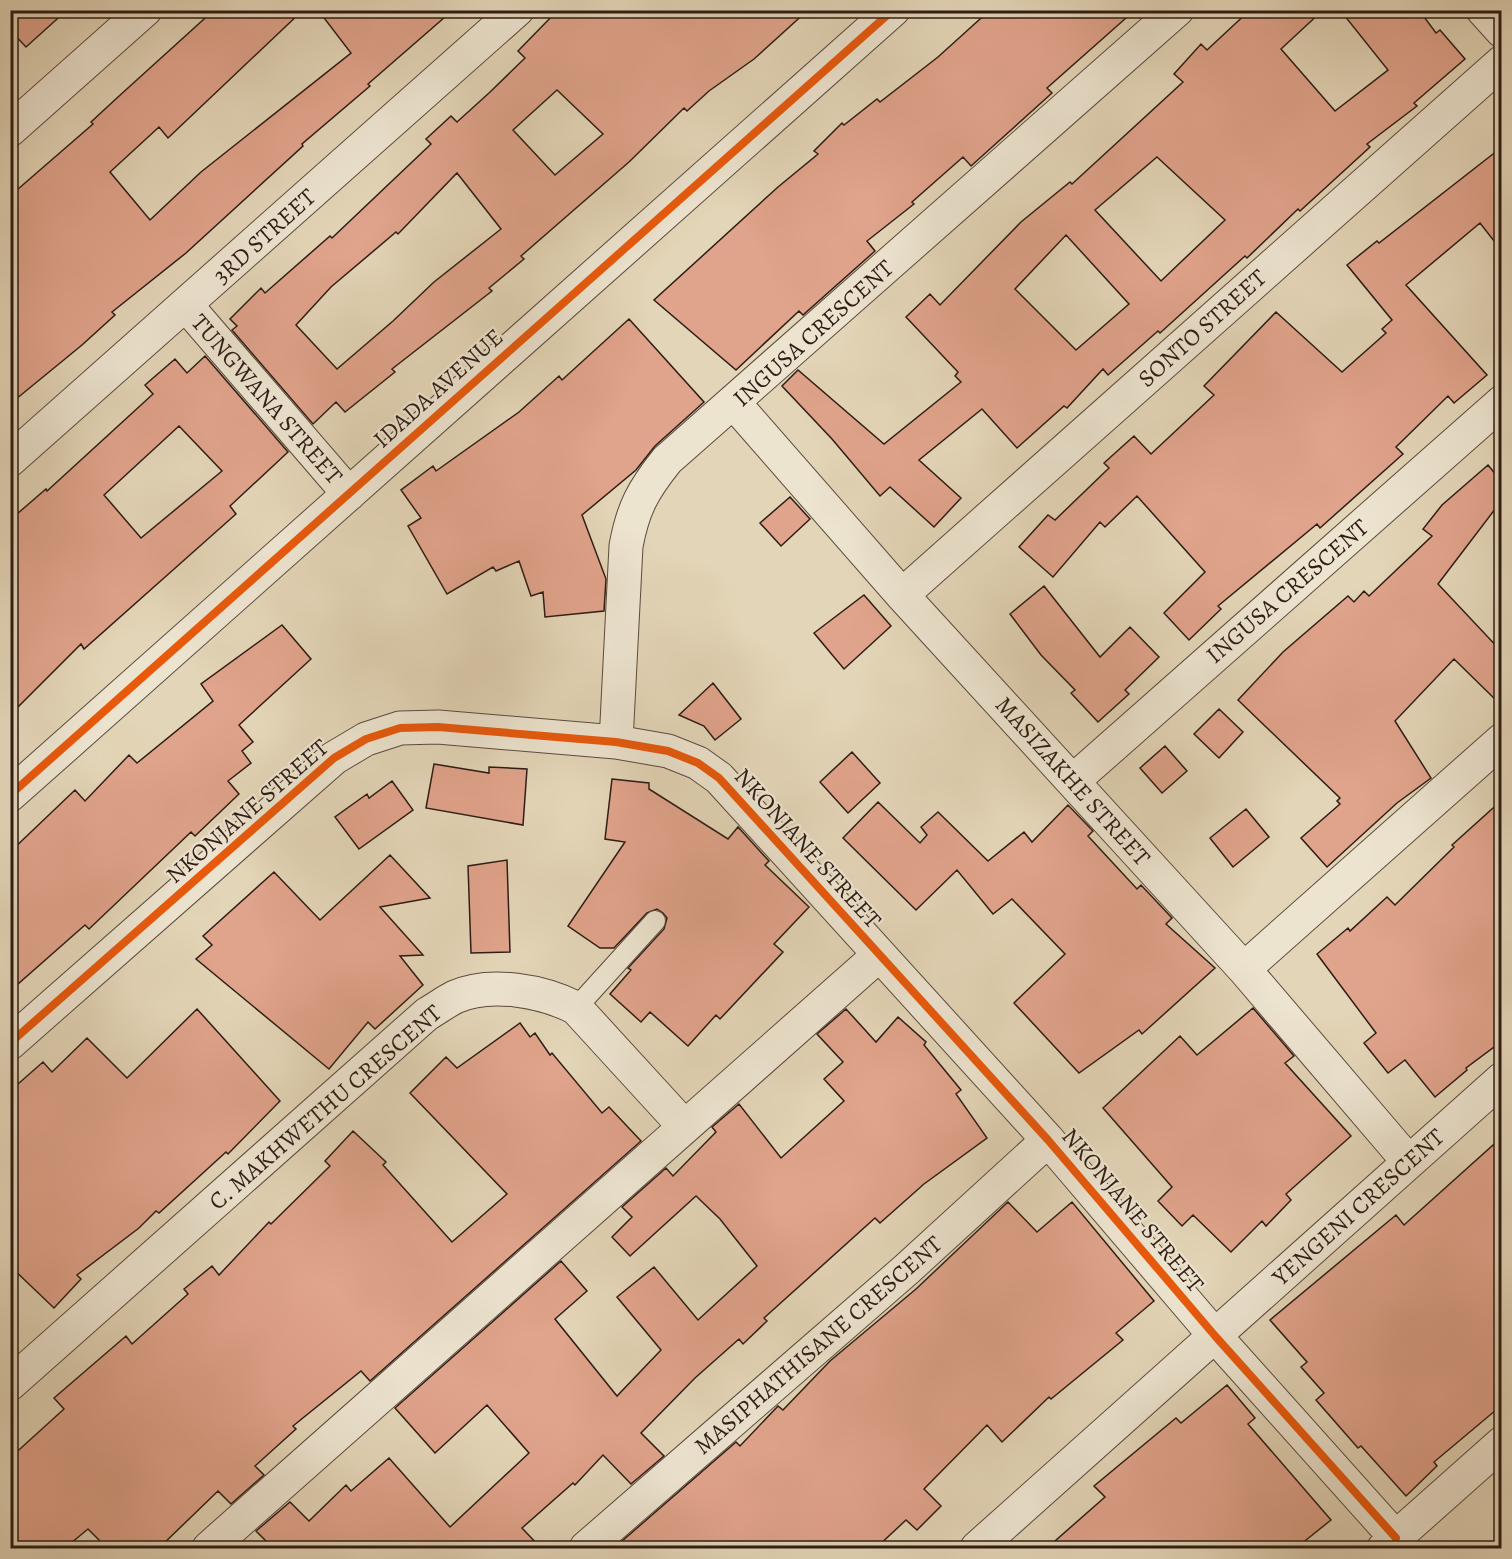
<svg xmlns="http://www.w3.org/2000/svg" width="1512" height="1559" font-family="Alegreya,serif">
<rect width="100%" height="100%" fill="#e3d5b7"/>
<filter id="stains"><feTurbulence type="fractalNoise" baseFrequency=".00333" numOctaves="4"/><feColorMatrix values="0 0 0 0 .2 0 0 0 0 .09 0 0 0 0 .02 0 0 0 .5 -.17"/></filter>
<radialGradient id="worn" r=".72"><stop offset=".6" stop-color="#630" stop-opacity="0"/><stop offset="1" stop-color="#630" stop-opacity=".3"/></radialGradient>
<!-- building -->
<path fill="#e0a38b" stroke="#2e1c15" stroke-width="1.5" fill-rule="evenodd" d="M10,10H67L26,47L10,30Z
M214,10H303L168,138L159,127L110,172L150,220L201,172L351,53L318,10H453L368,84L370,86L302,144L303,146L186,253L112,312L115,315L82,345L10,404V196L93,124L91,122L118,97Z
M558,10H808L754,59L709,91L687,111L684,108L629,162L521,256L524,259L489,288L492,291L392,369L395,372L345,412L336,402L313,424L232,330L237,326L230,319L261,288L265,293L330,236L332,238L431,144L426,139L451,116L457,122L489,93L525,58L518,51ZM557,90L603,134L555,175L513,130ZM457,173L501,229L434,282L393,321L337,369L296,325L331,287L396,232L398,234Z
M990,10H1135L1047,88L1052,93L971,166L963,157L912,202L914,204L867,241L875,251L803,315L799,311L736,370L654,300L778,187L818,154L814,151L842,123L844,125L877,99L880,102L938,57Z
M1250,10H1323L1281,49L1335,111L1388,70L1340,10H1419L1436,33L1440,30L1465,59L1414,103L1417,106L1367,144L1370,147L1300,211L1298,209L1247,258L1245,256L1160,333L1158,331L1108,375L1103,369L1067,408L1064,406L1017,448L982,409L919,460L961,498L934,527L890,487L880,496L832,439L782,386L798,370L884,444L961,382L955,376L958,372L906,317L930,294L940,305L1021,222L1070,182L1072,184L1183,82L1174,74L1201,44L1207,50ZM1157,157L1225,220L1161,281L1095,210ZM1066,235L1129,304L1076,350L1015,289Z
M1502,147V251L1480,223L1406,285L1487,375L1454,403L1448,396L1396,447L1403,454L1320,528L1317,524L1218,606L1221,609L1189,640L1164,613L1205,572L1137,496L1105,527L1100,522L1053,577L1019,547L1048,515L1055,520L1109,468L1104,463L1134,436L1151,454L1214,395L1204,386L1276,312L1342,372L1386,333L1382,329L1392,320L1347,265L1377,241L1379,243Z
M629,319L704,402L655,446L636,470L582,515L606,579L604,611L545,617L543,592L531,596L519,561L496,571L493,567L447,594L408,526L421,518L401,490L433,466L436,471L519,412L559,376L562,380Z
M205,356L288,452L230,506L236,514L84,649L81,644L10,715V520L46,489L47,491L153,394L145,385L175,359L187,373ZM179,426L222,471L141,538L104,495Z
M1488,465L1502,482V500L1438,584L1502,652V706L1454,659L1395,721L1431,778L1397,803L1327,867L1301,838L1340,804L1337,801L1340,798L1238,700L1283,652L1348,596L1354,602L1364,591L1369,596L1432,536L1423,529L1442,505Z
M790,497L810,519L781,546L760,523Z
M1044,586L1100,657L1130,627L1159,657L1125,690L1129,694L1098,722L1071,693L1075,690L1041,655L1010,614Z
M864,595L891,626L844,669L814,633Z
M282,625L311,659L239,725L253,742L242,751L251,763L228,781L239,794L195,836L191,832L89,929L85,925L10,991V852L75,790L85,801L129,755L137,763L213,701L201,684Z
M713,683L741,719L715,740L704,726L679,715Z
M1219,709L1243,732L1219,758L1194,734Z
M1165,746L1187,771L1162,793L1140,768Z
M852,752L880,783L848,813L820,782Z
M434,764L489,773V767L527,769L523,825L426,808Z
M612,779L649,783V789L728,839L738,827L769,861L765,865L809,907L774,944L783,952L720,1019L716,1015L688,1046L650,1012L641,1022L610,994L631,970L628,968L664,929L667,918L663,913L657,909L647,913L614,948H600L568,926L625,842L605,839Z
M392,781L413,810L359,849L335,817L367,794L369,798Z
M1502,800V1041L1466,1068L1467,1070L1435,1097L1405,1060L1388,1073L1364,1043L1376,1033L1317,954L1348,928L1350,931L1387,897L1395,905L1454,847L1452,845Z
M878,802L920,843L927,835L921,827L938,812L988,861L1024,832L1032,842L1068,805L1093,831L1088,836L1137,889L1141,885L1172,918L1166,924L1215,968L1142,1034L1139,1030L1079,1073L1014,1003L1065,954L1012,899L993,914L957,870L916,910L843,838Z
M1246,809L1269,837L1233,867L1210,838Z
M390,855L430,898L380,907L423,955L400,956L423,985L375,1029L368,1022L329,1069L196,959L212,945L203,936L274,872L320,920Z
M507,860L510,952L471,953L468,866Z
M1253,1008L1294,1056L1285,1063L1351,1136L1286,1194L1291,1200L1266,1226L1262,1221L1231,1252L1193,1215L1182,1226L1158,1201L1172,1187L1103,1108L1180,1036L1197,1055Z
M197,1009L280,1101L228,1154L226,1152L159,1213L156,1211L139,1228L77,1275L81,1279L54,1308L10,1266V1091L43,1062L52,1072L87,1038L127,1078Z
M846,1009L876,1042L898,1017L926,1042L924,1045L961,1090L956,1094L987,1138L924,1184L880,1223L875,1218L764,1318L767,1321L743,1344L739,1339L695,1378L641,1433L664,1456L631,1484L603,1455L575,1485L573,1483L522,1528L541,1548H273L256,1531L290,1502L309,1521L346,1485L351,1491L389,1458L450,1527L529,1453L487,1405L435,1453L395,1408L561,1261L587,1291L555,1319L617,1396L661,1350L617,1297L654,1267L698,1320L757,1266L720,1219L696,1196L630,1256L612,1237L632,1217L622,1207L666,1168L673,1176L716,1132L712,1127L739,1104L781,1158L844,1101L824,1079L843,1062L817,1034Z
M520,1023L530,1037L535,1033L550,1055L552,1053L602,1113L609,1107L641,1141L370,1381L361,1371L293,1426L296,1429L255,1466L264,1475L231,1504L218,1491L159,1548H107L88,1529L65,1548H24L10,1535V1458L64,1409L54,1398L126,1336L132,1344L188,1294L184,1289L212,1266L219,1275L269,1222L271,1224L330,1166L325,1161L353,1131L386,1162L383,1165L452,1242L507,1194L410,1093L446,1057L457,1068Z
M1502,1137V1405L1434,1462L1437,1466L1406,1496L1361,1446L1358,1448L1316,1400L1324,1393L1301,1367L1307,1362L1270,1320L1396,1215L1404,1225Z
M1008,1202L1037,1232L1072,1202L1154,1301L1116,1333L1123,1340L1051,1399L1049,1397L1002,1442L987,1425L924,1489L941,1506L917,1530L906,1520L876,1548H614L736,1442L740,1446L778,1406L783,1410L830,1361L916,1289Z
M1227,1385L1255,1418L1248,1424L1331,1520L1296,1548H1047L1105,1497L1094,1486L1176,1418L1181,1423Z"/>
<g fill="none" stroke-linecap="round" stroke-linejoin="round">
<!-- service casing -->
<g stroke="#5b4a3e" stroke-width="22">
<path id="service" d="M576,1008L655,921"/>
</g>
<!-- minor casing -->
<g stroke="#5b4a3e" stroke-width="35">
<path id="minor" d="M1483,10L1502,31
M10,130L145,10
M186,305L349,494
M734,403L902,595L1244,969L1408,1161
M10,460L517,10
M902,595L1502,62
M616,742L626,546C633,508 643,490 667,460L1177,10
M1073,781L1502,402
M10,795L893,10
M1244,969L1502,740
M10,1043L334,758L366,739L400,728L438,727L616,742L668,751L698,763L719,778L1048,1140L1216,1337L1396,1538
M10,1384L427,1014C436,1009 445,1002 455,997C490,981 543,991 576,1008L684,1126
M209,1548L879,955
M586,1548L907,1269L1048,1140
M977,1548L1502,1079
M1384,1548L1502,1443"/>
</g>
<!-- service -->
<use href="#service" stroke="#ede4d0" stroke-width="20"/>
<!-- minor -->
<use href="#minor" stroke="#ede4d0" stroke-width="33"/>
<!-- cycleway casing -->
<g stroke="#ede4d0" stroke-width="11">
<path id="cycleway" d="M10,795L893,10
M10,1043L334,758L366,739L400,728L438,727L616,742L668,751L698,763L719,778L1048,1140L1216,1337L1396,1538"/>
</g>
<!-- cycleway -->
<use href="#cycleway" stroke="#e8590c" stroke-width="8"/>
</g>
<g text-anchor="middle" stroke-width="4.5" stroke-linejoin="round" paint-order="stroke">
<!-- street labels -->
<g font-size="24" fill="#2e1c15" stroke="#ede4d0">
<text transform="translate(264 236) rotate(-42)" y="8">3RD STREET</text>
<text transform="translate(1202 328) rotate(-42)" y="8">SONTO STREET</text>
<text transform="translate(813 333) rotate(-42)" y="8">INGUSA CRESCENT</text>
<text transform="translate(438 388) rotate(-42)" y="8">IDADA AVENUE</text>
<text transform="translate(267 399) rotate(49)" y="8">TUNGWANA STREET</text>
<text transform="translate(1287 591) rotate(-41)" y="8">INGUSA CRESCENT</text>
<text transform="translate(1073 781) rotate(48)" y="8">MASIZAKHE STREET</text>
<text transform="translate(247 811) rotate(-41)" y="8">NKONJANE STREET</text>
<text transform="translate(808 848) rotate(48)" y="8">NKONJANE STREET</text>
<text transform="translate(325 1107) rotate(-41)" y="8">C. MAKHWETHU CRESCENT</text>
<text transform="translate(1358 1207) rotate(-42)" y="8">YENGENI CRESCENT</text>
<text transform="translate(1133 1210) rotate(50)" y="8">NKONJANE STREET</text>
<text transform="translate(818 1345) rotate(-41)" y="8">MASIPHATHISANE CRESCENT</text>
</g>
</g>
<!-- margin -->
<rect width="1512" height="1559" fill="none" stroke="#e3d5b7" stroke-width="36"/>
<rect x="12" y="12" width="1488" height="1535" fill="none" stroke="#2e1c15" stroke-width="3"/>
<rect x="18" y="18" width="1476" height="1523" fill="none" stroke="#2e1c15" stroke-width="1.5"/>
<rect width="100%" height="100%" filter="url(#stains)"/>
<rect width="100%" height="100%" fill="url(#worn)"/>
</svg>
